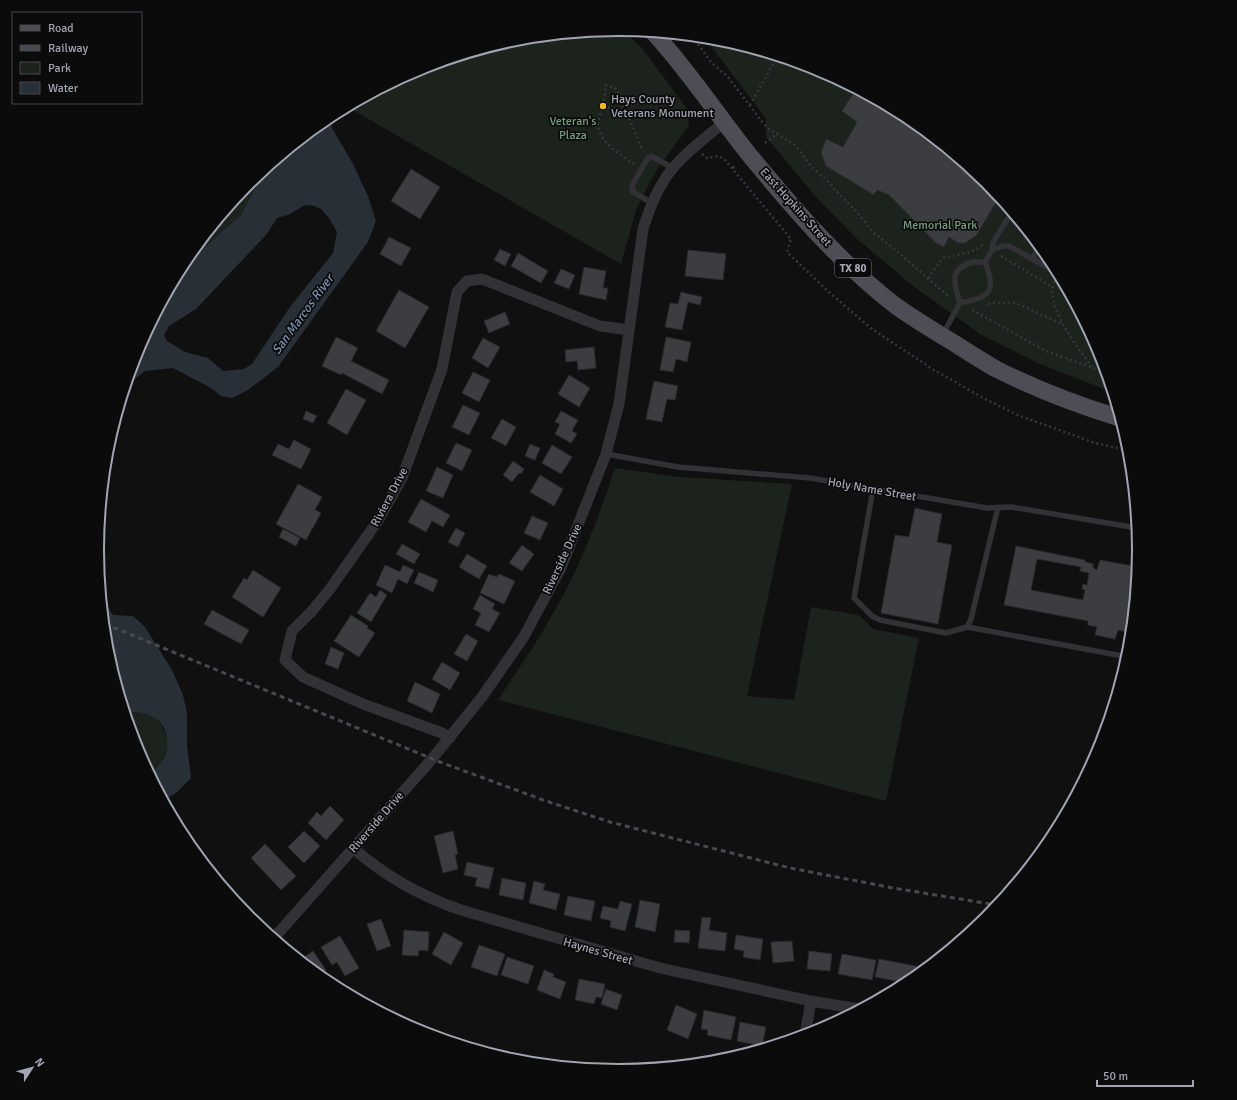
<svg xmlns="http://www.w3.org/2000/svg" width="1237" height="1100" font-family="Signika,sans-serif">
<rect width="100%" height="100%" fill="#101011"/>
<!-- green -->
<path fill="#1c231d" d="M619,29H622L641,47L688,110L689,125L656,171L637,207L621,264L349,108L352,104L419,69L517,39Z
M704,37L720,39L818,69L908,117L987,182L1052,261L1100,351L1112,392L1040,364L980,334L913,286L856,238L815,196L766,137V119Z
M265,169L241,215L181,268L185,260L250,181Z
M615,468L678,477L792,484L747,696L794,700L811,607L859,615L873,629L919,638L886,801L498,700C517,671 537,642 554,612C580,567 599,517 615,468Z
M117,683C136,700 170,721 168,749C167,759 157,768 150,774L137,749Z"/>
<!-- water -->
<path fill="#292f36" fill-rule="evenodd" d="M329,117L332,128L353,164L368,196L376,221L368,242L278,367L248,390L232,398L221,396L211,388L173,368L145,371L126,386L137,350L181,268L241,215L265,169ZM305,205L314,206L321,209L329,218L337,232L333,253L290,307L252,364L244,369L223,371L208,358L185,352L167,341L164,335L169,326L196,309L266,235L277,218L288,215Z
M103,601L113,615L133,616L145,627L172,670L183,695L187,713V746L191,778L176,793L164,800L150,774C157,768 164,761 167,752C168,748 167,743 167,739C165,719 149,712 131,712L127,716L107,651Z"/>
<!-- building -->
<path fill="#3c3d41" stroke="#2a2a2d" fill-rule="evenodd" d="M856,89L908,117L987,182L999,197L976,236L965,243H958L949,237L944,247L936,243L889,195L877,190L874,195L826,166L821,153L826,139L843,147L857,122L842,111Z
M411,169L440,187L420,219L391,201Z
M389,237L411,248L401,266L380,254Z
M500,249L511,254L505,266L494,260Z
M688,250L726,254L723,280L685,276Z
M518,253L548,271L541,283L511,266Z
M584,267L606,271L603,288H608L606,300L579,294Z
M561,269L575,275L569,289L554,283Z
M399,290L429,307L405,348L376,331Z
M681,292L702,297L700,305L688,302L682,330L665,327L670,303L678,304Z
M505,312L510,324L489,333L484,321Z
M336,337L358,348L351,361L389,380L382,394L342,373L341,375L322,366Z
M666,337L691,342L687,362L676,359L673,372L660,370Z
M483,338L500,347L488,368L472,358Z
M594,347L596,368L578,370L577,361L566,362L565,350Z
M473,372L490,380L479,402L462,393Z
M569,375L590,388L579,407L558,394Z
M654,381L678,386L675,400L667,399L662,422L646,419Z
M346,389L366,400L347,435L327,423Z
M463,405L480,413L469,435L452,427Z
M306,411L317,416L313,423L303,419Z
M561,411L578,420L572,431L577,434L571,443L555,434L560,424L555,422Z
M502,419L516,427L506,446L491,438Z
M294,440L311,449L301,469L272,455L278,444L289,449Z
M456,443L472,450L462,471L446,463Z
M530,444L540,448L535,460L525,456Z
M552,445L572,457L561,474L542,463Z
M513,461L524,469L521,474L519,473L512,482L503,475Z
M437,467L453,475L443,498L426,491Z
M540,475L563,489L554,506L530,492Z
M298,484L322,497L315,510L321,513L306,540L276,524Z
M421,499L450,515L443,527L432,521L426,532L408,522Z
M915,508L942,514L937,542L952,545L938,624L881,613L895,535L909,537Z
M532,516L548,523L540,540L524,533Z
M456,528L465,533L458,547L448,542Z
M283,529L300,538L296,546L279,537Z
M402,544L420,554L414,564L396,554Z
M522,545L534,554L522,571L509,563Z
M1016,546L1085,560V562L1093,564V568L1097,570L1100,560L1138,567L1132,630H1127V632L1118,630L1115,639L1095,635L1097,627L1088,625V621L1004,605ZM1037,559L1081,567L1080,571L1089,573L1087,585L1083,584L1082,589L1085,590L1083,600L1031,590Z
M467,554L487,566L479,579L459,567Z
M385,565L400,572L403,565L414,570L407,584L398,579L392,593L376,585Z
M253,570L281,588L263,617L232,597L244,578L247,580Z
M419,572L438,580L433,592L414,583Z
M489,574L497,577L499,574L515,581L504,604L480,593Z
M380,590L387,595L371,622L357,613L370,593L376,597Z
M480,595L495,604L492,609L500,613L489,632L475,625L481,613L473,609Z
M212,610L249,630L241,644L204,624Z
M351,615L368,626L367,628L375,633L359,657L334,641Z
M466,634L478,641L467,661L454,654Z
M331,647L344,653L338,669L325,664Z
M442,662L460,673L450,690L432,679Z
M415,682L440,694L432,713L407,701Z
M330,806L344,820L326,840L308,823L317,812L321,816Z
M304,831L320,846L304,863L288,847Z
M453,831L458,854L455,855L458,869L443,873L434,836Z
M265,844L296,876L281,890L251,858Z
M467,862L494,868L489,889L475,886L477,878L464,875Z
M502,878L526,883L523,900L499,895Z
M534,881L545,884L543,890L560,894L556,910L529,903Z
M568,896L595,901L591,921L564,915Z
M640,900L660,904L655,932L635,927Z
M620,901L632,904L625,931L610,927L611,921L600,918L603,906L618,909Z
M702,917L711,918L709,930L727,933L725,951L698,948Z
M381,919L391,946L377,951L367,924Z
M404,930L429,932L428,951L419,950L418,956L402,955Z
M675,930L690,931L689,943L674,942Z
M444,932L463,943L451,965L432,954Z
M736,935L763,939L760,960L743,957L744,951L734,949Z
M340,936L359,968L345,976L337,962L332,965L321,947Z
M792,941L794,961L773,963L771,942Z
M479,945L505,954L497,976L471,967Z
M313,951L326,970L319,975L300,960Z
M809,951L832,954L830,971L807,969Z
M842,954L876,960L872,980L838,974Z
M507,957L534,966L528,984L501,975Z
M879,959L916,966L914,978L907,983L875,977Z
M544,970L554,974L553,977L566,982L560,999L537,990Z
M579,979L605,984L602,998L596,997L594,1004L575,1000Z
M606,989L622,995L617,1010L601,1004Z
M676,1005L697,1014L688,1039L667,1030Z
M704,1010L736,1017L731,1040L707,1035L708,1030L701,1029Z
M740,1022L766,1027L762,1046L737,1041Z"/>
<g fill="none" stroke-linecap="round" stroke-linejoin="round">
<!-- path -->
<path stroke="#37383d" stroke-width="2.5" stroke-dasharray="2 3" stroke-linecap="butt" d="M692,36L711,62L728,77L763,123L769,129L795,145L811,166L831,184L835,190L855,210L875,234L892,247L948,296
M750,105L775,61L781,58
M603,106L623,111
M765,143L778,133
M702,154L707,158L719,156L725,160L791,239L787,252L830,293L872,329L934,370L985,399L1020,416L1095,443L1130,451
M634,164C622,156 596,140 598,122C599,117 601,112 603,107C604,100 605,92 606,85L615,88L619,94L623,102V111L629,118L643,151
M733,168L736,166
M1001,256L1052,287
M928,278L943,258L966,253L977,249L984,244
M1054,281C1044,306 1079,348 1092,368
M988,304L994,303H1016L1062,324
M972,310L1046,351L1107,373"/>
<!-- service -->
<path stroke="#313136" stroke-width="5.5" d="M652,203L633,192L632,185L648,158L651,156L673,168
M992,250L1003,246H1009L1058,273
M1032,259L1040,246
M973,262H985C997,291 990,298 960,303C954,283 948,269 973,262Z
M985,262L992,250L993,242L1012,212
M943,334L960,303
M606,454L678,467L810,478L987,508L1011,507L1137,528
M873,489L854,598L872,616L880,620L946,633L967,627L971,619L998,507
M967,627L1128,657"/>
<!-- minor -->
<path stroke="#313136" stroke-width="11" d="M450,738L442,733L363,704L303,677L285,660L292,631L311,612L330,589L379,519L402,478L442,369L457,292L467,281L482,279L600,326L629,330
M353,848C386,877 420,896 461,910L660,968L811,1001L859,1009
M274,938L432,759L482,697L523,638L561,568L606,454L619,404L643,229C650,207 658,186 673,168C687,151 707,137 724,122
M805,1035L811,1001"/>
<!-- primary -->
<path stroke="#4d4e55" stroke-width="17" d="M653,32C689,71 718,116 751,157C795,210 841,264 896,306C914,319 934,331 954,343C968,352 982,361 996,369C1036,389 1077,405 1120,418"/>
<!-- rail -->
<path stroke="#48494f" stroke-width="3" stroke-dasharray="5 4" stroke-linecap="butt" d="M105,624L440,762L543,800L610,822L790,868L893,888L997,905"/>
</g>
<!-- markers -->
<circle fill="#eeb82b" stroke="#0b0b0c" stroke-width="1.5" cx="603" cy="106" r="4"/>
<g text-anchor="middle" stroke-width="3.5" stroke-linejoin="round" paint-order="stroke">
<!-- shield labels -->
<rect fill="#0b0b0c" stroke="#747780" stroke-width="1" x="835" y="259" width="36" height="18" rx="3"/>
<g font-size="11" font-weight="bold" fill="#a1a5b2">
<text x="853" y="272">TX 80</text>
</g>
<!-- poi labels -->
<g font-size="12" fill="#a1a5b2" stroke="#0b0b0c" text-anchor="start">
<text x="611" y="103">Hays County<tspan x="611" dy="14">Veterans Monument</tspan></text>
</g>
<!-- park labels -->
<g font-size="12" fill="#789d7c" stroke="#0b0b0c">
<text x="573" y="125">Veteran's<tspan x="573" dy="14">Plaza</tspan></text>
<text x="940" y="229">Memorial Park</text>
</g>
<!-- street labels -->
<g font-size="12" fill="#a1a5b2" stroke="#0b0b0c">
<text transform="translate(796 207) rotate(48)" y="4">East Hopkins Street</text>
<text transform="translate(872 489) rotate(10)" y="4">Holy Name Street</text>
<text transform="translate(389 497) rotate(-62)" y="4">Riviera Drive</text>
<text transform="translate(562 559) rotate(-65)" y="4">Riverside Drive</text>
<text transform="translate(376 822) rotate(-49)" y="4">Riverside Drive</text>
<text transform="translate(598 951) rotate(16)" y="4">Haynes Street</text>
</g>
<!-- water labels -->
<g font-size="13" font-style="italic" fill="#7891ad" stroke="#0b0b0c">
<text transform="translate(302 314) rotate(-54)" y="5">San Marcos River</text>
</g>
</g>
<!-- crop -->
<path d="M0 0H1237V1100H0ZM104 550a514 514 0 1 1 1028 0a514 514 0 1 1-1028 0Z" fill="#0b0b0c" fill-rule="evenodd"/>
<path fill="none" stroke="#a1a5b2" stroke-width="2" d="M104 550a514 514 0 1 1 1028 0a514 514 0 1 1-1028 0Z"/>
<!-- legend -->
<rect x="12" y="12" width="130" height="92" fill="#0b0b0c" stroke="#47494e"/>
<rect x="20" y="25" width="20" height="6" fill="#4d4e55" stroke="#47494e"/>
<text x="48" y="32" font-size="12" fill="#a1a5b2">Road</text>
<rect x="20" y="45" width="20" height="6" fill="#48494f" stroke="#47494e"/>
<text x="48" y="52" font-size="12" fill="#a1a5b2">Railway</text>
<rect x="20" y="62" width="20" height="12" fill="#1c231d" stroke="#47494e"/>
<text x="48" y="72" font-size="12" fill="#a1a5b2">Park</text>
<rect x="20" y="82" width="20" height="12" fill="#292f36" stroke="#47494e"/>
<text x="48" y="92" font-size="12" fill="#a1a5b2">Water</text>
<!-- north arrow -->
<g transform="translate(32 1068) rotate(54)" stroke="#0b0b0c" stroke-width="3" paint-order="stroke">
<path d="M0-3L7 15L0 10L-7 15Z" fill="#a1a5b2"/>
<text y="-6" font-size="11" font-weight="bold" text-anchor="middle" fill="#a1a5b2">N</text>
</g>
<!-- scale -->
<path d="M1097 1080v6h96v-6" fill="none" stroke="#a1a5b2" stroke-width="2"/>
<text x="1103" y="1080" font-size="12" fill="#a1a5b2" stroke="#0b0b0c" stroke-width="3" paint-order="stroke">50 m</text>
</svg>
